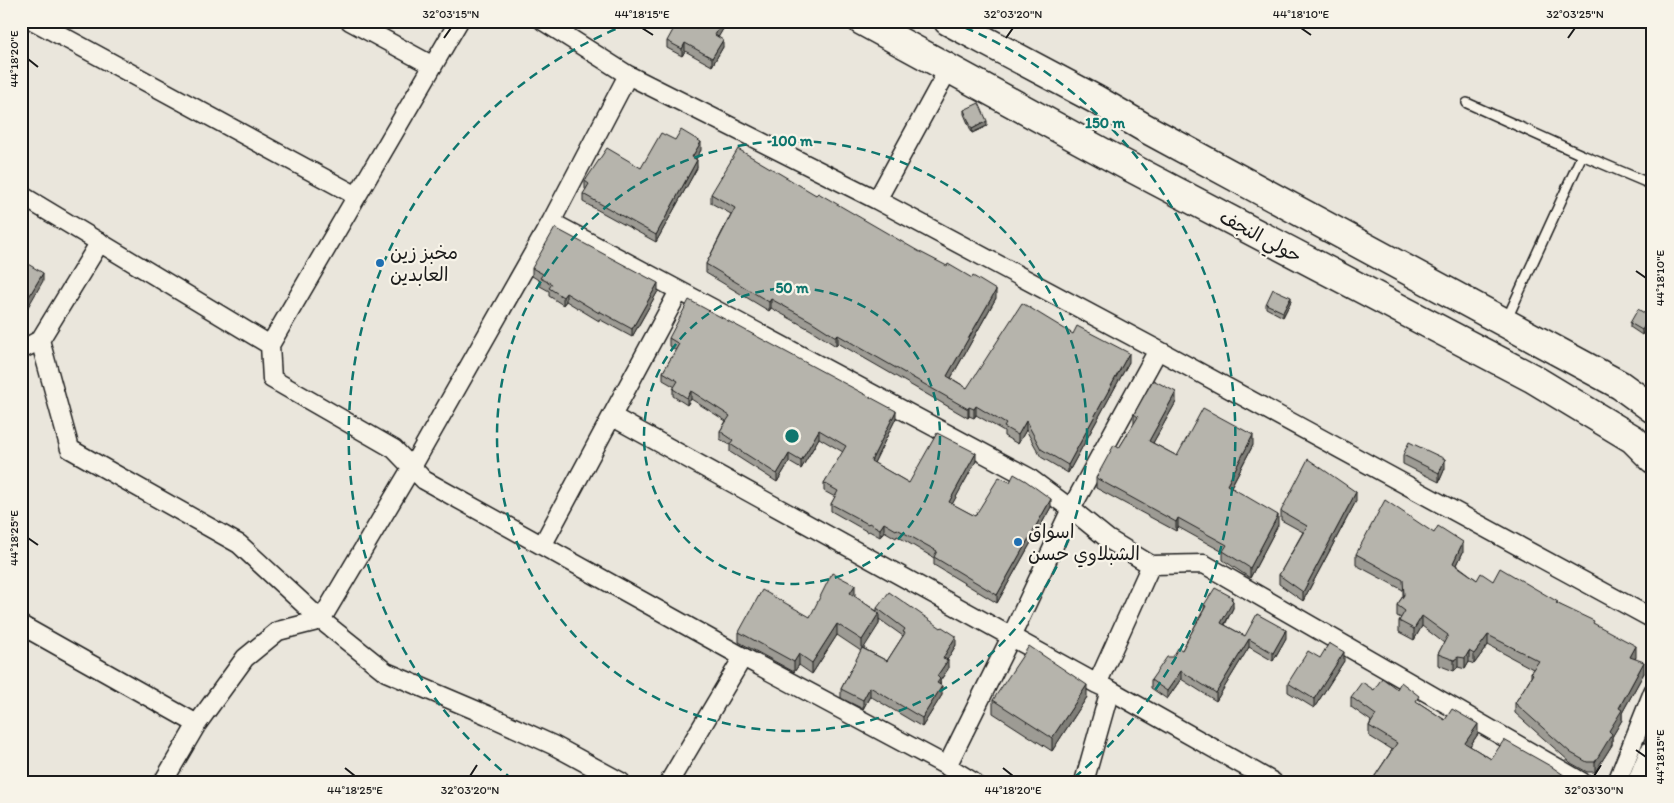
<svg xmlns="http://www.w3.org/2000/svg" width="1674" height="803" font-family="Itim,'Playpen Sans Arabic',sans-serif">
<rect width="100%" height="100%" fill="#eae6dc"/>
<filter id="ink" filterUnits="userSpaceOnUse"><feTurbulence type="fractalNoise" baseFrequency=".02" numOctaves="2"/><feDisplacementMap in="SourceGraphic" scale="10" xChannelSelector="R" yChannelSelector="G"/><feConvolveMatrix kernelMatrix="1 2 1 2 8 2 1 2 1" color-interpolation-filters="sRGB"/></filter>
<g filter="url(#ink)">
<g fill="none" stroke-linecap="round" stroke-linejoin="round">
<!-- service casing -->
<g stroke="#1c1c1c" stroke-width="12">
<path id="service" d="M1467,103L1582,155L1653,185
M1506,321L1582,155"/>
</g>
<!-- minor casing -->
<g stroke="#1c1c1c" stroke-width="21">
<path id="minor" d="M34,21L357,196
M350,21L433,66
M543,21L628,75L877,200L1158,350L1653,619
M21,195L270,345L272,379L394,449L424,480L743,657L947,766L973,782
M877,200L949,68
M551,222L1028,477L1071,509L1108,539L1151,565L1204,564L1582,782
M40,340L70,449L239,544L321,620L386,672L487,715L553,745L621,782
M270,345L459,21
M21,350L40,340L100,242
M613,417L1097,684L1110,690L1273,782
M543,544L679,291
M21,625L197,724
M1097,684L1151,565
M947,766L1011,637L1071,509L1158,350
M163,782L197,724L245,658L278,631L321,620L412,467L551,222L628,75
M669,782L743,657
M1084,782L1110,690
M1617,782L1653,692"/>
</g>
<!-- primary casing -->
<g stroke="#1c1c1c" stroke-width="31">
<path id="primary" d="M862,21L1126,165L1532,378L1633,439L1653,459
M948,21L1095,99L1145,128L1620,385L1653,409
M1642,782L1653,755"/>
</g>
<!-- service -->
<use href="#service" stroke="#f7f3e8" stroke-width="9"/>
<!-- minor -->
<use href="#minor" stroke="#f7f3e8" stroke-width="18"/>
<!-- primary -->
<use href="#primary" stroke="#f7f3e8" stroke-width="28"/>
</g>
<!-- wall -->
<path fill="#9d9b94" stroke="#1c1c1c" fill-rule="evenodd" d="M697,28L723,29L718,37L723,47L712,66L685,51L682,56L667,48V41Z
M964,110L987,126L972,133L964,114Z
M675,140L701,150L696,159L697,168L656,242L583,202V194L586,190L585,189V181L641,168Z
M711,194L816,195L996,298L951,378L967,388L1073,334L1129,362L1068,473L1041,457L1026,430L1018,444L1004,436V431L976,415L974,418L969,416L968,418L838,343L836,346L811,330L771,308L769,311L706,273V264L731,214L711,203Z
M532,268L658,291L632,337L599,319V321L566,301L563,305L549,296V291L540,286V281L532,276Z
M1291,301L1283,317L1266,308V304Z
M1653,301V316L1650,315V306Z
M1650,322L1642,335L1630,327V323Z
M669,338L896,418L874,463L909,483L976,461L952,504L975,516L1051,507L997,603L934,565V558L897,536L896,538L884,531L880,537L869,531L868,532L831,511V504L835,497L824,491V483L843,452L819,438L801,469L789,462L777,482L730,452V445L720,439V431L726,421L691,399L687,405L673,396V389L675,387L663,380V372L676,350L669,346Z
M1176,402L1153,443L1177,456L1253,445L1231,487L1278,525L1250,578L1223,560V552L1178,527L1176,531L1096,488V478L1119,448L1134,424V414Z
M1403,455L1445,468L1439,482L1403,464Z
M1356,501L1303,601L1279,584V575L1303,532L1281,520V511Z
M1434,533L1463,552L1457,565L1477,580L1493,581L1558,604L1594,624L1636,657L1635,659L1644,673L1622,713V720L1612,737V745L1595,772H1587L1571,763L1515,713V703L1531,677V672L1533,669L1488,645L1474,664L1469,662L1465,669L1458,667L1454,671L1438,665V654L1444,643L1422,626L1414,640L1399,632V621L1401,618L1397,616V605L1403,596V590L1356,565V554Z
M855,596L854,597L877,611V608L956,645L947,660L948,669L940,681L942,695L922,727L870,696L863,709L841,698V689L861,651L837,635L812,674L799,665L794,672L739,642V632L810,617ZM879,619L903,636L887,661L863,648L879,624Z
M1232,600L1233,608L1225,625L1245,636L1286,638L1273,661L1249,647L1216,701L1181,679L1167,699L1151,688V680L1173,657L1182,650L1204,609V605Z
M1320,658L1344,661L1314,708L1288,692V683Z
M1374,690L1419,703L1445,720L1478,734L1470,746L1491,759L1574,782H1371L1392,750L1369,736V726L1371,721L1351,707V697Z
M1087,697L1052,751L993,713V700Z"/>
<!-- shaded-wall -->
<path fill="#7f7e78" stroke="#1c1c1c" d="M723,21V29L715,43V35Z
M723,40V47L712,66V58Z
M685,43V51L682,56V49Z
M987,121V126L972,133V129Z
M701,142V150L692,165V157Z
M697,160V168L656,242V235Z
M43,273V281L21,319V310Z
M658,283V291L632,337V329Z
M996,290V298L947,385V376Z
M566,293V301L563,305V297Z
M1291,297V301L1283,317V312Z
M771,299V308L769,311V302Z
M1650,317V322L1642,335V330Z
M838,335V343L836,346V337Z
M1129,353V362L1068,473V465Z
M691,391V399L687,405V398Z
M1176,392V402L1149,450V441Z
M976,406V415L974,418V409Z
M969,407V416L968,418V409Z
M896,411V418L871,469V461Z
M1026,421V430L1018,444V435Z
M819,430V438L801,469V461Z
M1253,435V445L1227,494V485Z
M976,453V461L949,510V502Z
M789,454V462L777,482V474Z
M1445,459V468L1439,482V473Z
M1356,492V501L1303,601V592Z
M1051,499V507L997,603V595Z
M1278,515V525L1250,578V568Z
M1178,518V527L1176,531V522Z
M884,523V531L880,537V529Z
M1463,542V552L1453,573V563Z
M855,585V596L850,604V593Z
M1232,597V603L1233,601V608L1221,631V623Z
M879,613V624L862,651V640Z
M1422,616V626L1414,640V629Z
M837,624V635L812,674V663Z
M1286,630V638L1273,661V653Z
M1488,635V645L1474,664V654Z
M956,636V645L943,667V658Z
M1249,639V647L1216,701V693Z
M1636,646V657L1630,667V657Z
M1469,651V662L1465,669V658Z
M1344,652V661L1314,708V699Z
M799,654V665L794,672V662Z
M1458,657V667L1454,671V660Z
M948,660V669L940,681V688L937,685V676Z
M1644,662V673L1622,713V720L1612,737V745L1595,772V762L1619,708Z
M1181,671V679L1167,699V691Z
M1087,685V697L1052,751V738Z
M942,686V695L922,727V718Z
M870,687V696L863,709V700Z
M1478,724V734L1465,753V743Z"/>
<!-- building -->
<path fill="#b6b4ac" stroke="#1c1c1c" d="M678,21H684L697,28L700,21H723L715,35L723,40L712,58L685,43L682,49L667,41Z
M979,103L987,121L972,129L964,110Z
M681,130L701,142L692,157L697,160L656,235L583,194L589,184L585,181L607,148L641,168L661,133L675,140Z
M738,149L816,195L818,193L918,251L947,266L948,264L972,278L973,276L996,290L947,376L967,388L1022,303L1073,334L1077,326L1129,353L1068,465L1041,449L1026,421L1018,435L1004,427L1006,424L976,406L974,409L969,407L968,409L838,335L836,337L811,321L771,299L769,302L706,264L735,208L711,194Z
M555,228L658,283L632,329L599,311V313L566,293L563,297L549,288L552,284L540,278L543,274L532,268Z
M21,260L43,273L21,310Z
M1273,289L1291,297L1283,312L1266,304Z
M689,300L896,411L871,461L909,483L937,433L976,453L949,502L975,516L999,477L1010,482L1014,474L1026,481L1051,499L997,595L934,557L937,551L897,529L896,530L884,523L880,529L869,523L868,524L831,504L838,491L824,483L846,446L819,430L801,461L789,454L777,474L730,444L733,440L720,431L730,416L691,391L687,398L673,389L678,381L663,372L679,344L669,338Z
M1638,309L1650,317L1642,330L1630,323Z
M1153,380L1176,392L1149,441L1177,456L1203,408L1253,435L1227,485L1278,515L1250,568L1223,551L1227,545L1178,518L1176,522L1096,478L1114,445L1119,448L1138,417L1134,414Z
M1409,442L1445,459L1439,473L1403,455Z
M1308,459L1356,492L1303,592L1279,575L1307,526L1281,511Z
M1385,500L1434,533L1438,526L1463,542L1453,563L1477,580L1481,573L1493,581L1500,568L1558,602L1556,603L1594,621L1593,623L1636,646L1630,657L1644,662L1619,708L1622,710L1609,731L1612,734L1595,762H1587L1571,753L1515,703L1533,674L1531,672L1539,661L1488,635L1474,654L1469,651L1465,658L1458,657L1454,660L1438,654L1448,635L1422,616L1414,629L1399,621L1405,611L1397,605L1404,595L1403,580L1356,554Z
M832,573L855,585L850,593L879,613L862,640L837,624L812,663L799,654L794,662L739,632L762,590L810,617Z
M1215,588L1232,597L1231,599L1233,601L1221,623L1245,636L1257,614L1286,630L1273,653L1249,639L1216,693L1181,671L1167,691L1151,680L1167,657H1173L1178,648L1182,650L1206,606L1204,605Z
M889,592L941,628L942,627L956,636L943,658L948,660L937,676L940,679L937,683L942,686L922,718L870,687L863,700L841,689L862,648L887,661L905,633L903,632L905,629L877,608Z
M1329,643L1344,652L1314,699L1288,683L1308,651L1320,658Z
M1029,646L1087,685L1052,738L993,700Z
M1382,678L1397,689L1401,682L1419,696L1416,701L1445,720L1452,709L1478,724L1465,743L1491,759L1504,740L1552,767L1574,782H1461L1459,781L1458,782H1371L1397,743L1369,726L1376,715L1351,697L1362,682L1374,690Z"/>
</g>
<!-- ticks -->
<path fill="none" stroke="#1c1c1c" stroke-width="2" d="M642,28L653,35M1301,28L1311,35M444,38L451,28M1006,38L1013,28M1568,38L1575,28M28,59L38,67M1636,271L1646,278M28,538L38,545M1636,750L1646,757M345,768L355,776M1003,768L1013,776M470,776L477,765M1594,776L1601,765"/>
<!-- distance rings -->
<g fill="none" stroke="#0f766e" stroke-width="2.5" stroke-dasharray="9 6">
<circle cx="792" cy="436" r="148"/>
<circle cx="792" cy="436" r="295"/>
<path d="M513 780A443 443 0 0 1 633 22M951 22A443 443 0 0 1 1071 780"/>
</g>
<!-- markers -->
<g fill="#1f6fb2" stroke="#f7f3e8" stroke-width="2">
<circle cx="380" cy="263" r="5"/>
<circle cx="1018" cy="542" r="5"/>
</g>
<g text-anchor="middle" stroke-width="4.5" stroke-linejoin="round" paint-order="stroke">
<!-- street labels -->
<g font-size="19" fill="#1c1c1c" stroke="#f7f3e8">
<text transform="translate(1261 236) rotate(28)" y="7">حولي النجف</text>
</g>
<!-- poi labels -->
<g font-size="19" fill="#1c1c1c" stroke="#f7f3e8" text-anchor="start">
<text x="390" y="259">مخبز زين<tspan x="390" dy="22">العابدين</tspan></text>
<text x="1028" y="538">اسواق<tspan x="1028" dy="22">الشبلاوي حسن</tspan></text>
</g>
</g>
<circle cx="792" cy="436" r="8" fill="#0f766e" stroke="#f7f3e8" stroke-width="2.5"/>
<g font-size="15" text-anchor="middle" font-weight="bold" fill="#0f766e" stroke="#f7f3e8" stroke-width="4.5" stroke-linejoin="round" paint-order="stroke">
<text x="1105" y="128">150 m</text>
<text x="792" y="146">100 m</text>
<text x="792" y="293">50 m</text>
</g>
<!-- margin -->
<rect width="1674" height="803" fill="none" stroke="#f7f3e8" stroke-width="55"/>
<rect x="28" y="28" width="1618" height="748" fill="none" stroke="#1c1c1c" stroke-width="2"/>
<g font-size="12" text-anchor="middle" fill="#1c1c1c">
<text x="451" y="18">32°03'15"N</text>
<text x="642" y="18">44°18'15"E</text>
<text x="1013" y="18">32°03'20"N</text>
<text x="1301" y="18">44°18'10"E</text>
<text x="1575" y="18">32°03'25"N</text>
<text transform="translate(14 59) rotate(-90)" y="4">44°18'20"E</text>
<text transform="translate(1660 278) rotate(-90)" y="4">44°18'10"E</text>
<text transform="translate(14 538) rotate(-90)" y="4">44°18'25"E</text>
<text transform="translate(1660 757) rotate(-90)" y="4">44°18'15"E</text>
<text x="355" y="794">44°18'25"E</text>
<text x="470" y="794">32°03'20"N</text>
<text x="1013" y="794">44°18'20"E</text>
<text x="1594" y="794">32°03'30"N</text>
</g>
</svg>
